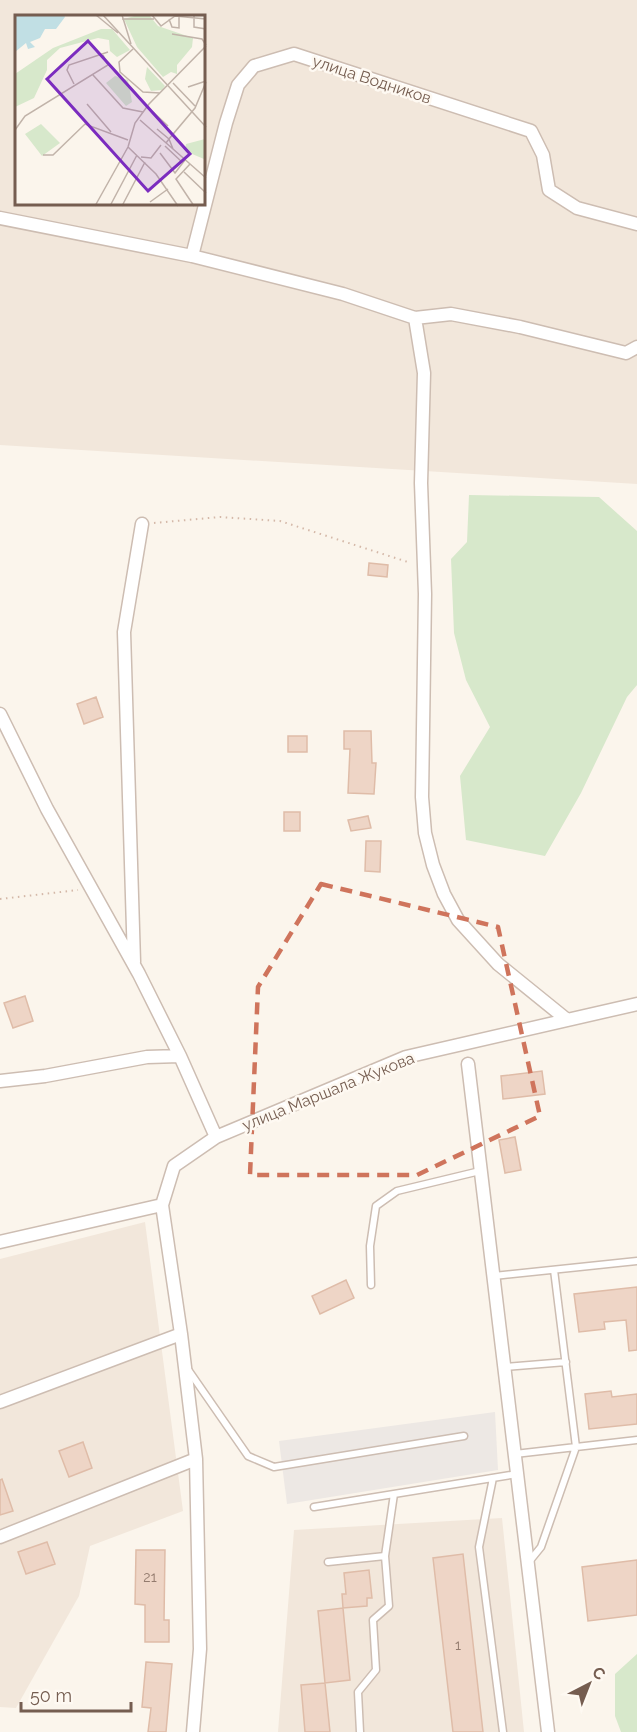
<svg xmlns="http://www.w3.org/2000/svg" width="637" height="1732" font-family="Raleway,sans-serif">
<rect width="100%" height="100%" fill="#fbf5ec"/>
<!-- residential -->
<path fill="#f2e7db" fill-rule="evenodd" d="M0,0H637V484L0,445ZM16,16H204V204H16Z
M145,1222L183,1511L90,1546L79,1596L16,1708L0,1707V1259Z
M502,1518L524,1732H278L294,1530Z"/>
<!-- industrial -->
<path fill="#ede8e4" d="M495,1412L498,1470L287,1504L279,1441Z"/>
<!-- green -->
<path fill="#d7e8cb" d="M469,495L599,497L637,531V685L627,697L581,793L545,856L466,840L460,776L490,727L466,680L454,633L451,559L467,542Z
M637,1654V1732H621L615,1716V1674Z"/>
<!-- building -->
<path fill="#eed5c6" stroke="#dfbca8" stroke-width="1.5" d="M369,563L388,565L387,577L368,575Z
M96,697L103,717L84,724L77,704Z
M344,731H371L372,763H376L374,794L348,793L350,749H344Z
M288,736H307V752H288Z
M284,812H300V831H284Z
M368,816L371,828L351,831L348,820Z
M366,841H381L380,872L365,871Z
M25,996L33,1021L13,1028L4,1003Z
M542,1071L545,1094L503,1099L501,1076Z
M515,1137L521,1170L505,1173L499,1140Z
M346,1280L354,1298L320,1314L312,1296Z
M637,1287V1350L629,1351L626,1320L604,1322L605,1329L579,1332L574,1294Z
M611,1391L612,1397L637,1394V1424L589,1429L585,1394Z
M83,1442L92,1468L69,1477L59,1451Z
M2,1479L13,1511L0,1515V1480Z
M47,1542L55,1564L26,1574L18,1552Z
M136,1550H165L164,1620H169V1642H145V1605L135,1604Z
M463,1554L483,1732H453L433,1558Z
M637,1560V1615L588,1621L582,1567Z
M369,1570L372,1598H367V1606L343,1608L342,1594H346L344,1573Z
M343,1608L350,1680L325,1683L318,1611Z
M146,1662L172,1664L166,1732H148L151,1708L142,1707Z
M325,1683L330,1732H305L301,1685Z"/>
<g fill="none" stroke-linecap="round" stroke-linejoin="round">
<!-- lane casing -->
<g stroke="#cdbdb2" stroke-width="9">
<path id="lane" d="M494,1276L637,1261
M371,1285L370,1246L376,1206L397,1191L480,1171
M504,1367L566,1362
M189,1371L248,1456L274,1467L464,1436
M515,1454L576,1447L554,1270
M493,1478L479,1547L503,1732
M314,1507L517,1474
M328,1562L385,1556
M528,1563L541,1547L576,1447L637,1440
M360,1732L358,1692L376,1670L373,1620L389,1606L385,1556L394,1494"/>
</g>
<!-- street casing -->
<g stroke="#cdbdb2" stroke-width="15">
<path id="street" d="M0,218L192,256L343,294L415,318L451,314L520,327L626,353L637,347
M192,256L226,123L238,85L254,66L294,54L531,131L543,155L549,190L577,208L637,224
M415,318L424,373L421,483L425,594L422,797L425,833L433,865L444,894L458,920L498,964L566,1019
M0,714L47,809L139,974L180,1056L216,1137
M134,962L124,632L142,524
M468,1064L548,1732
M0,1081L45,1076L147,1057L180,1056
M0,1242L162,1205
M0,1402L181,1334
M0,1537L196,1459
M193,1732L200,1649L196,1459L181,1334L162,1205L174,1166L216,1137L406,1057L637,1004"/>
</g>
<!-- path -->
<path stroke="#d4b8a8" stroke-width="2" stroke-dasharray="1.5 4.5" stroke-linecap="butt" d="M154,523L220,517L280,521L411,563
M0,899L78,890"/>
<!-- lane -->
<use href="#lane" stroke="#fff" stroke-width="6"/>
<!-- street -->
<use href="#street" stroke="#fff" stroke-width="12"/>
</g>
<!-- marked area -->
<path fill="none" stroke="#cf745c" stroke-width="4.5" stroke-dasharray="12 8" stroke-linejoin="round" d="M321,884L498,927L540,1116L417,1175H250L258,987Z"/>
<g text-anchor="middle" stroke-width="5" stroke-linejoin="round" paint-order="stroke">
<!-- number labels -->
<g font-size="14" fill="#937b6e">
<text x="150" y="1582">21</text>
<text x="458" y="1650">1</text>
</g>
<!-- street labels -->
<g font-size="16" fill="#755d50" stroke="#fef9f2">
<text transform="translate(372 79) rotate(18)" y="6">улица Водников</text>
<text transform="translate(328 1091) rotate(-22)" y="6">улица Маршала Жукова</text>
</g>
</g>
<!-- overview -->
<g transform="translate(15 15)">
<rect width="190" height="190" fill="#fbf5ec"/>
<path d="M123,0H134L143,11L178,23L177,32L162,50V59L156,57L148,62L122,32L109,4ZM86,14H97L115,35L102,42L95,36L94,25L83,23L45,33L32,45V55L19,83L0,92V59L38,33ZM132,52L150,71L147,75L136,76L130,64ZM100,61L113,65L117,87L111,91L91,68ZM26,109L45,128L27,141L10,119ZM190,124L189,144L170,136L171,129Z" fill="#d7e8cb"/>
<path d="M0,0H49L50,2L41,14H30L25,23L15,27L20,32L13,34L11,28L0,37Z" fill="#c1dfe4"/>
<path fill="none" stroke="#c1b3a9" stroke-width="1.5" d="M81,0L103,18M88,0L191,112M107,0L116,29M137,0L146,11L160,1L191,4M179,0V12L191,14M107,4H139M154,4L157,12L164,13V2M157,19L187,24L191,30M118,34L104,47L105,57L128,77L145,78M78,60L108,93L128,97M158,68L180,91M59,69L52,55L54,50L93,37M173,72L191,66M72,89L96,117M138,97L153,111M125,105L191,163M142,114L154,124L151,128M0,115L10,101L93,50L88,40M150,131L168,148M113,132L120,108L134,89L191,31M113,132L141,159L163,191M158,134L154,124L180,93L191,67M145,138L160,158L170,145M28,140H38L70,109L113,125M126,142L136,143L146,130M175,149L161,164L179,191M169,157L191,178M135,187L153,174M80,191L113,132M95,191L122,140M107,191L130,147"/>
<path fill="#7b2cbf" fill-opacity="0.15" stroke="#7b2cbf" stroke-width="3" d="M73,26L175,139L133,176L32,64Z"/>
<rect width="190" height="190" fill="none" stroke="#755d50" stroke-width="3"/>
</g>
<!-- north arrow -->
<g transform="translate(589 1684) rotate(42)" stroke="#fef9f2" stroke-width="4.5" paint-order="stroke">
<path d="M0-4.5L10 22L0 15L-10 22Z" fill="#755d50"/>
<text y="-9" font-size="16" font-weight="bold" text-anchor="middle" fill="#755d50">С</text>
</g>
<!-- scale -->
<path d="M21 1702v9h110v-9" fill="none" stroke="#755d50" stroke-width="3"/>
<text x="30" y="1702" font-size="18" fill="#755d50" stroke="#fef9f2" stroke-width="4.5" paint-order="stroke">50 m</text>
</svg>
